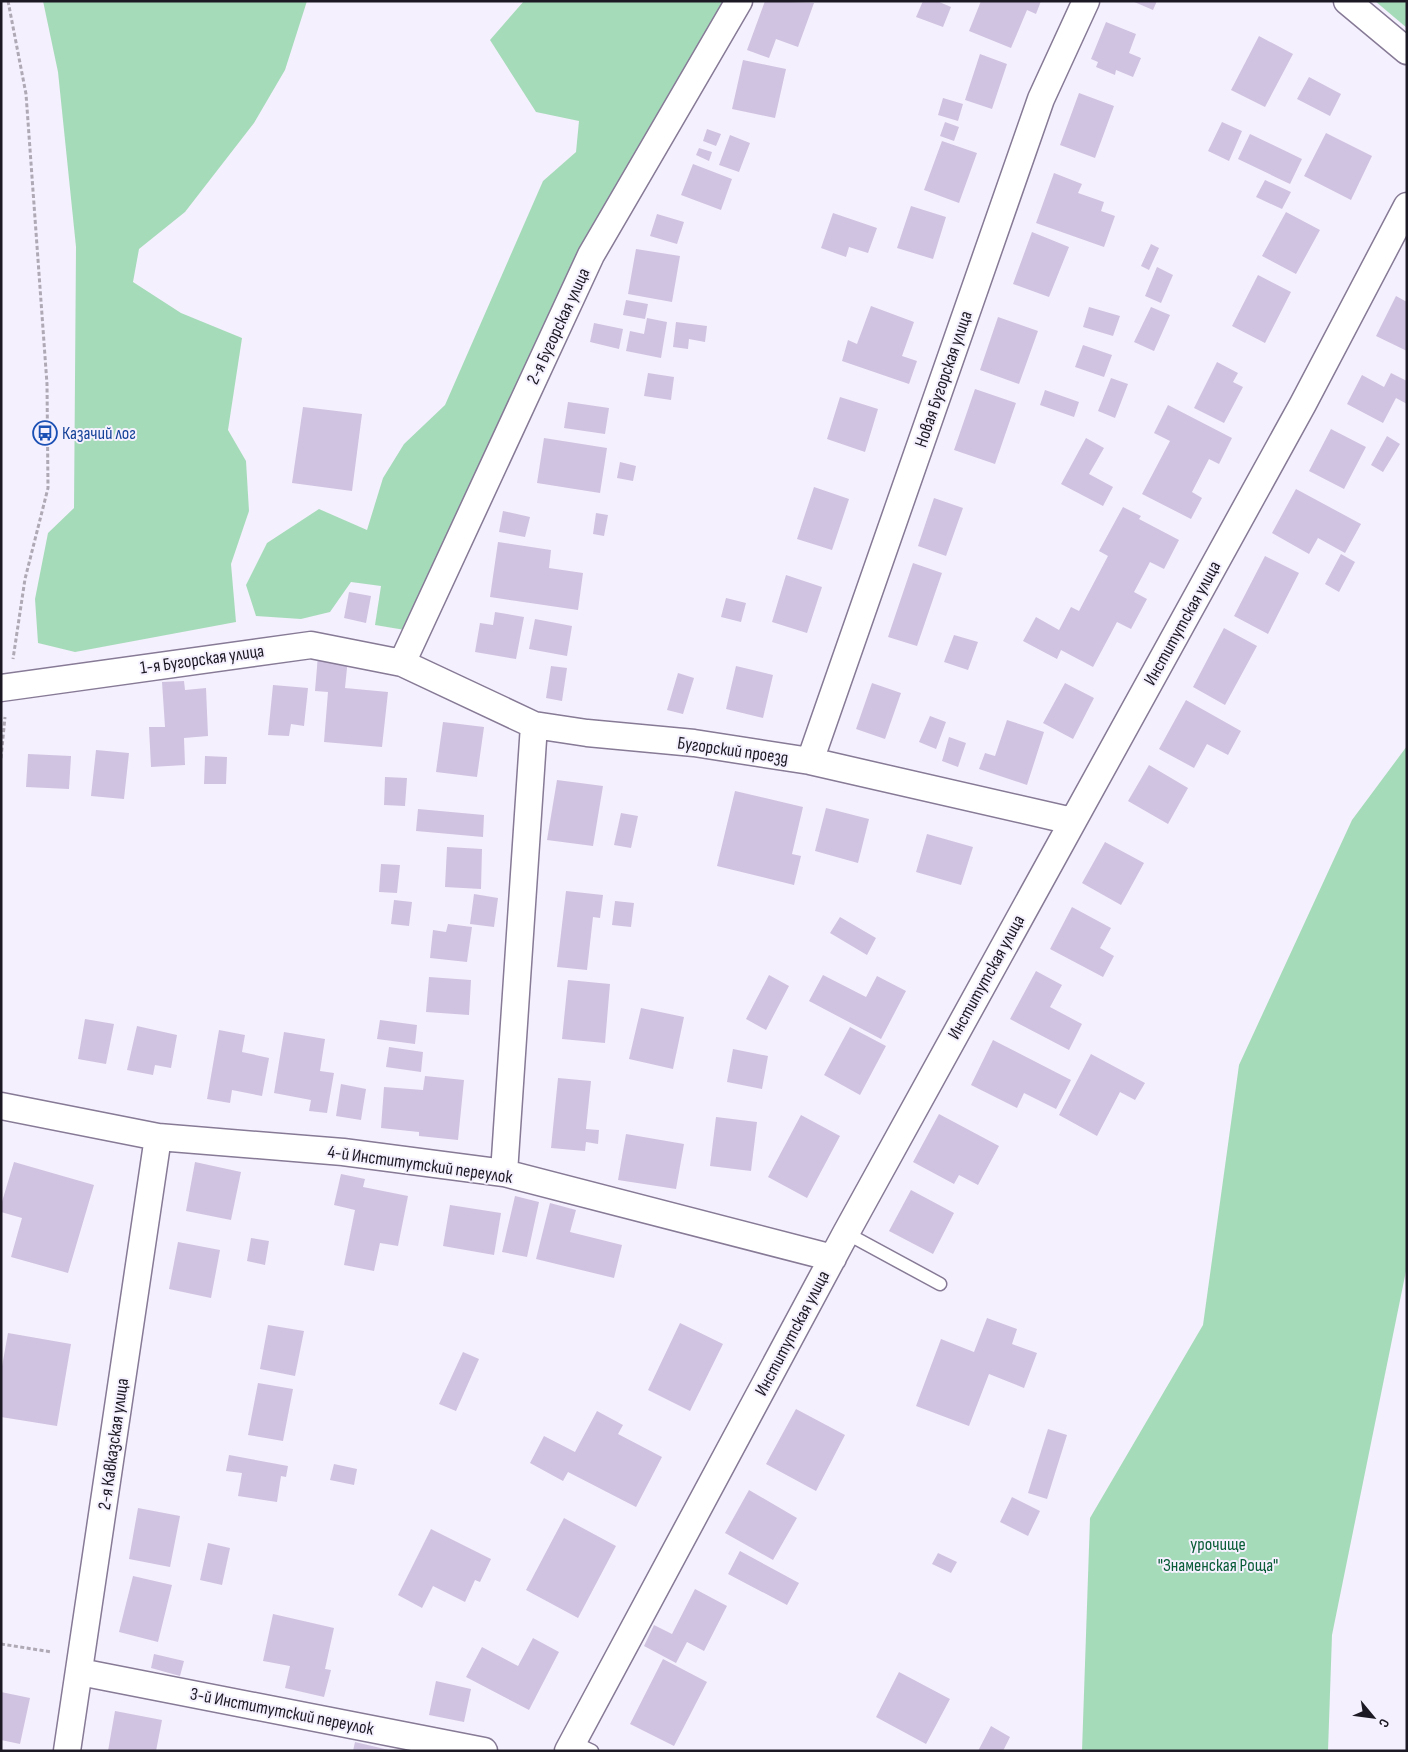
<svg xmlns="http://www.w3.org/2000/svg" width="1408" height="1752" font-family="'Sofia Sans Condensed',sans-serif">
<rect width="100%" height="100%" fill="#f5f0fd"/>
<!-- green -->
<path fill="#a6dbba" d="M43,1H307L285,70L254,123L185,212L139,249L133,282L181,313L242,338L228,430L246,461L249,511L231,564L236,622L75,652L38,643L35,599L48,533L74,508L76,247L58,72Z
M524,1H723L582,253L405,630L375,625L381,586L351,582L330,612L301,619L256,616L246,585L267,543L319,509L367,530L383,478L404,444L445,405L543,181L576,152L579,121L536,112L490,40Z
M1375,1H1407V28Z
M1407,746V1266L1332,1635L1328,1751H1082L1090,1518L1203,1325L1239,1065L1352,820Z"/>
<!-- building -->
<path fill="#d0c3e1" d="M765,1L814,3L798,47L776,39L769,58L747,50Z
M923,1H937L951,7L943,27L916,17Z
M981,1H1041L1036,14L1027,10L1011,48L969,31Z
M1132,1H1157L1153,10Z
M1106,22L1136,34L1129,53L1141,58L1133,77L1116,70L1115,75L1096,67L1098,62L1091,59Z
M1259,36L1293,54L1265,107L1231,90Z
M980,54L1007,64L992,109L965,100Z
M743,60L786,69L775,118L732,109Z
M1309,77L1341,94L1330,116L1297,99Z
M1079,93L1114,106L1095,158L1060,145Z
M943,98L963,104L958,121L938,115Z
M945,122L959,127L954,141L940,136Z
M1222,122L1242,131L1229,161L1208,151Z
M707,129L721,134L716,146L703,141Z
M1326,133L1372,156L1351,200L1304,176Z
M1250,134L1302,159L1290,184L1238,159Z
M730,135L750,143L739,172L719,165Z
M942,141L977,153L959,203L924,190Z
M699,148L712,152L709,161L696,155Z
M693,164L732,179L721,210L681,195Z
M1054,173L1082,184L1078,193L1104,202L1101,211L1115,216L1104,247L1036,223Z
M1265,180L1291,192L1282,209L1256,197Z
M911,206L946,217L933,259L897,248Z
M1286,212L1320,230L1296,274L1262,256Z
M833,213L877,228L868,253L849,247L846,257L821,248Z
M657,214L684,222L677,244L650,236Z
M1032,232L1069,247L1049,297L1013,284Z
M1151,244L1159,248L1149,270L1141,266Z
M636,249L680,256L672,302L628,294Z
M1157,267L1173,275L1161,303L1145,296Z
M1258,275L1291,292L1265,343L1232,326Z
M1396,296L1407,302V351L1376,336Z
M626,300L648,304L645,319L623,315Z
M871,306L914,322L902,356L917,361L909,384L842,361L848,340L857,344Z
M1089,307L1120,316L1113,336L1083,327Z
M1151,307L1170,315L1154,351L1134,342Z
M998,317L1038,331L1019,384L980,370Z
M647,318L667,322L661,358L626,351L630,331L644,334Z
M676,322L707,326L705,342L689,339L688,349L673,347Z
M594,323L623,329L619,349L590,342Z
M1083,345L1112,355L1104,377L1075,367Z
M1217,362L1238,373L1233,382L1243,387L1224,423L1194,408Z
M648,373L674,377L671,400L644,396Z
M1391,373L1407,381V404L1396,398L1383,423L1347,404L1362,375L1384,387Z
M1111,378L1128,384L1115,418L1098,411Z
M975,389L1016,403L995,464L954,450Z
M1045,390L1079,402L1074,417L1040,405Z
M840,397L878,409L865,452L827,439Z
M568,402L609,408L605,434L564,428Z
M1168,405L1232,438L1219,464L1209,459L1192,492L1202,498L1191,519L1142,494L1170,441L1154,433Z
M303,407L362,414L352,491L292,483Z
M1331,429L1366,447L1344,489L1309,471Z
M1387,436L1400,444L1383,472L1371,465Z
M544,438L607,448L600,493L537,483Z
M1086,438L1104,448L1089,474L1113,487L1103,506L1061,484Z
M620,462L636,466L633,481L617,478Z
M814,487L849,499L832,550L797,539Z
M1296,489L1361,524L1345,553L1318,538L1309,554L1272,533Z
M934,498L963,508L946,556L918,546Z
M1123,507L1141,516L1139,519L1179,540L1164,569L1150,562L1134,592L1147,599L1131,629L1117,622L1093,667L1061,650L1057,659L1023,641L1036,617L1059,630L1071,607L1079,611L1108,556L1099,551Z
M503,511L530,517L525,537L499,532Z
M596,513L608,515L604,536L593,534Z
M498,542L551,550L549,568L583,573L578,610L490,597Z
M1341,554L1355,562L1339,592L1325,584Z
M1265,556L1299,573L1268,634L1234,616Z
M913,563L942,573L917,646L888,637Z
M786,575L822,587L807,633L772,622Z
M349,592L371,596L366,623L344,618Z
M726,598L746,603L741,622L721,617Z
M495,612L524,617L516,659L475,652L480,623L493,625Z
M535,619L572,626L567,656L529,649Z
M1224,628L1257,646L1225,705L1193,687Z
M954,635L978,642L968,670L944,662Z
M318,655L348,658L345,688L388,692L382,747L324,742L328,692L315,691Z
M551,666L567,668L562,701L546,698Z
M736,666L773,675L763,718L726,709Z
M678,673L694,678L683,714L667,710Z
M184,681L185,690L206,688L208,736L184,738L185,765L151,767L149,727H165L162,682Z
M872,683L901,693L885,739L856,729Z
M1065,683L1094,698L1073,739L1043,723Z
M273,685L308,688L304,726L291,724L289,736L268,735Z
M1186,700L1241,731L1228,755L1207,744L1194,768L1159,749Z
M930,716L946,722L936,749L919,742Z
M1007,720L1044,732L1027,785L979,769L985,753L995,756Z
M443,722L484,727L477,777L436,772Z
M949,737L966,743L958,767L942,761Z
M96,750L129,753L124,799L91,796Z
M28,754L71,756L69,789L26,787Z
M205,756L227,757L226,784H204Z
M1149,765L1188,788L1168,824L1128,801Z
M385,777L407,778L405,806L384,805Z
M557,780L603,786L593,846L547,840Z
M735,791L803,807L792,854L801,856L794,885L717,866Z
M826,808L869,819L858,863L815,851Z
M418,809L484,815L483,837L416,831Z
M621,813L638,816L631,848L614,845Z
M927,834L973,847L961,885L916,872Z
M1105,842L1144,863L1121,905L1082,883Z
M447,847L482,849L481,889L445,887Z
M381,864L400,865L397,893L379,892Z
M566,891L603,895L600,918L593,917L587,970L557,967Z
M474,894L498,898L494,927L470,924Z
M394,900L412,902L409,926L391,924Z
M615,901L634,903L631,927L612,925Z
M1072,907L1111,928L1100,948L1114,956L1103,977L1050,949Z
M840,917L876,938L867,955L830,933Z
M448,924L472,927L467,962L430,958L433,930L446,932Z
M1036,971L1062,985L1050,1007L1082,1024L1069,1050L1010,1019Z
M769,975L789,986L766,1030L746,1019Z
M823,975L866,997L877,976L906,991L881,1039L809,1001Z
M429,977L471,980L469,1015L426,1012Z
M568,980L610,984L605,1043L562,1039Z
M641,1008L684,1017L673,1069L629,1059Z
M85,1019L114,1024L106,1064L78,1059Z
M380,1020L417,1025L415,1044L377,1039Z
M137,1026L177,1035L171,1068L155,1065L153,1075L127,1070Z
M850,1027L886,1046L860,1095L824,1075Z
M219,1030L245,1035L242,1052L269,1058L262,1096L232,1090L230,1103L207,1099Z
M284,1032L325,1039L320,1071L334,1073L327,1113L309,1111L311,1100L274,1093Z
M993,1040L1071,1080L1056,1109L1024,1093L1017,1108L971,1085Z
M389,1047L423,1052L421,1072L386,1067Z
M733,1049L768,1056L762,1089L727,1082Z
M1091,1054L1145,1083L1135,1100L1120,1092L1097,1136L1059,1115Z
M425,1076L464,1080L458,1140L419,1136V1132L381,1128L384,1087L423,1090Z
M558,1078L591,1081L586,1129L599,1130L598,1144L586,1142L585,1151L551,1148Z
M341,1084L366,1089L361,1120L336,1116Z
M939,1114L999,1146L978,1185L959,1175L954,1184L913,1162Z
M801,1115L840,1136L807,1198L768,1177Z
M716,1117L757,1122L751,1171L710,1166Z
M626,1134L684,1144L676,1189L618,1180Z
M14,1162L94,1185L68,1273L11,1257L22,1218L1,1212V1205Z
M195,1162L241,1172L231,1220L186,1211Z
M341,1174L365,1179L363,1187L408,1196L398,1246L380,1243L374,1271L344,1265L355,1210L334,1205Z
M911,1190L954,1213L933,1254L889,1231Z
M515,1196L539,1202L527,1257L502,1252Z
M550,1203L576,1210L570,1232L622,1245L614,1278L536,1259Z
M450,1205L501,1213L494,1255L443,1246Z
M251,1238L269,1241L265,1265L247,1261Z
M178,1242L220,1250L211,1298L169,1289Z
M987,1318L1017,1329L1012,1344L1037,1353L1024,1388L989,1374L969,1426L916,1406L941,1339L974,1352Z
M680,1323L723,1344L690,1411L648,1390Z
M268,1325L304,1331L295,1376L260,1369Z
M8,1333L71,1344L57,1426L1,1417V1372Z
M463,1352L479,1359L456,1411L439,1404Z
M258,1383L293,1389L283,1441L248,1435Z
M796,1409L845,1435L816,1491L766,1464Z
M597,1411L623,1425L618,1434L662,1457L636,1507L568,1472L563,1481L530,1463L544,1436L575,1452Z
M1048,1429L1067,1435L1047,1499L1028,1493Z
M229,1455L288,1466L286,1477L281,1476L277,1502L238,1496L242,1473L226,1471Z
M334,1464L357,1469L354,1485L330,1480Z
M749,1490L797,1518L773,1560L725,1533Z
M1012,1497L1040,1511L1028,1536L1000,1522Z
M138,1508L180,1516L170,1567L129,1559Z
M564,1518L616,1546L578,1618L526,1590Z
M431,1529L491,1559L480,1582L475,1580L465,1602L433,1586L422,1608L398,1595Z
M208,1543L230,1548L222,1585L200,1580Z
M740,1551L799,1583L787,1605L728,1574Z
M938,1553L957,1562L951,1573L932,1564Z
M133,1576L172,1585L158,1642L119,1632Z
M695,1589L727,1606L704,1651L687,1642L676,1663L644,1646L654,1625L672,1634Z
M273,1614L334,1628L325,1669L331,1670L324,1697L285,1688L290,1666L263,1661Z
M533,1638L559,1652L529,1710L466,1677L482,1647L518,1666Z
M154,1654L184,1661L180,1676L151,1668Z
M663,1659L707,1682L674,1746L630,1724Z
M899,1672L950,1699L926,1744L876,1717Z
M436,1681L471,1689L464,1722L429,1715Z
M1,1692L30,1698L20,1744L1,1740Z
M115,1711L162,1720L156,1751H108Z
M991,1726L1010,1737L1003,1751H978Z
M355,1742L389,1750V1751H353Z"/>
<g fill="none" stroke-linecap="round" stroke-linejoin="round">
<!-- lane casing -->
<g stroke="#867a96" stroke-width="15">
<path id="lane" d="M846,1233L940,1284
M573,1742L592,1751"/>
</g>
<!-- street casing -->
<g stroke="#867a96" stroke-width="29">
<path id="street" d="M1347,1L1407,51
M402,663L591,255L739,1
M1,688L311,645L402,663L534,725L587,733L694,743L810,761L1072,821
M810,761L1041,99L1086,1
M1,1106L158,1137L343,1152L504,1173L833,1258
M504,1173L534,725
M80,1672L484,1751
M67,1751L158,1137
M568,1751L846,1233L1303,404L1407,206"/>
</g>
<!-- path -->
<path stroke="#aea9b5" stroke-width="3" stroke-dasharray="4 2.5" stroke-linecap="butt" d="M8,1L26,94L47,384L48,488L25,579L13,659
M1,758L5,717
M1,1644L52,1652"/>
<!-- lane -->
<use href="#lane" stroke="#fff" stroke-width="12"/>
<!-- street -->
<use href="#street" stroke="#fff" stroke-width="26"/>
</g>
<!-- icons -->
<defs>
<g id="bus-ring" transform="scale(1.25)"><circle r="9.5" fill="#f5f0fd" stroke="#1a4fb4" stroke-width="1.5"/><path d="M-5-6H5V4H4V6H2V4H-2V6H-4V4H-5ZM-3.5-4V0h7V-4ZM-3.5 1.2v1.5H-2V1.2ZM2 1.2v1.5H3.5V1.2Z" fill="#1a4fb4"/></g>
</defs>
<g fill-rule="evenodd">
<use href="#bus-ring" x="45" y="433"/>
</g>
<g text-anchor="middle" stroke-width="4" stroke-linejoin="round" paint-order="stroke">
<!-- street labels -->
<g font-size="18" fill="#1d1924" stroke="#f5f0fd">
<text transform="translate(558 326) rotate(-65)" y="6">2-я Бугорская улица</text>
<text transform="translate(943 379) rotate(-71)" y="6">Новая Бугорская улица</text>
<text transform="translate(1182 623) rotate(-61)" y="6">Институтская улица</text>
<text transform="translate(202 659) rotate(-8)" y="6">1-я Бугорская улица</text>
<text transform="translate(733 750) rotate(8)" y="6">Бугорский проезд</text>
<text transform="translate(986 977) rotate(-61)" y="6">Институтская улица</text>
<text transform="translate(420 1164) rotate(8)" y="6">4-й Институтский переулок</text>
<text transform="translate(792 1333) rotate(-62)" y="6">Институтская улица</text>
<text transform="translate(113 1444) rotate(-82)" y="6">2-я Кавказская улица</text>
<text transform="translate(282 1711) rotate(11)" y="6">3-й Институтский переулок</text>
</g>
<!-- transit labels -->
<g font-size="18" fill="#164399" stroke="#f5f0fd" text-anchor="start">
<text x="62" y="439">Казачий лог</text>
</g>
<!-- park labels -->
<g font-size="18" fill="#085c37" stroke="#f5f0fd">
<text x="1218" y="1550">урочище<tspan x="1218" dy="21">"Знаменская Роща"</tspan></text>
</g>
</g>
<!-- border -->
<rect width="1408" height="1752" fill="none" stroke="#1d1924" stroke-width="5"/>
<!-- north arrow -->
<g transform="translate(1373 1717) rotate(119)" stroke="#f5f0fd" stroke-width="4" paint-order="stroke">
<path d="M0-4L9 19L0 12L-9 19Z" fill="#1d1924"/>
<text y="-8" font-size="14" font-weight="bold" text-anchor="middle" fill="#1d1924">С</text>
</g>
</svg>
